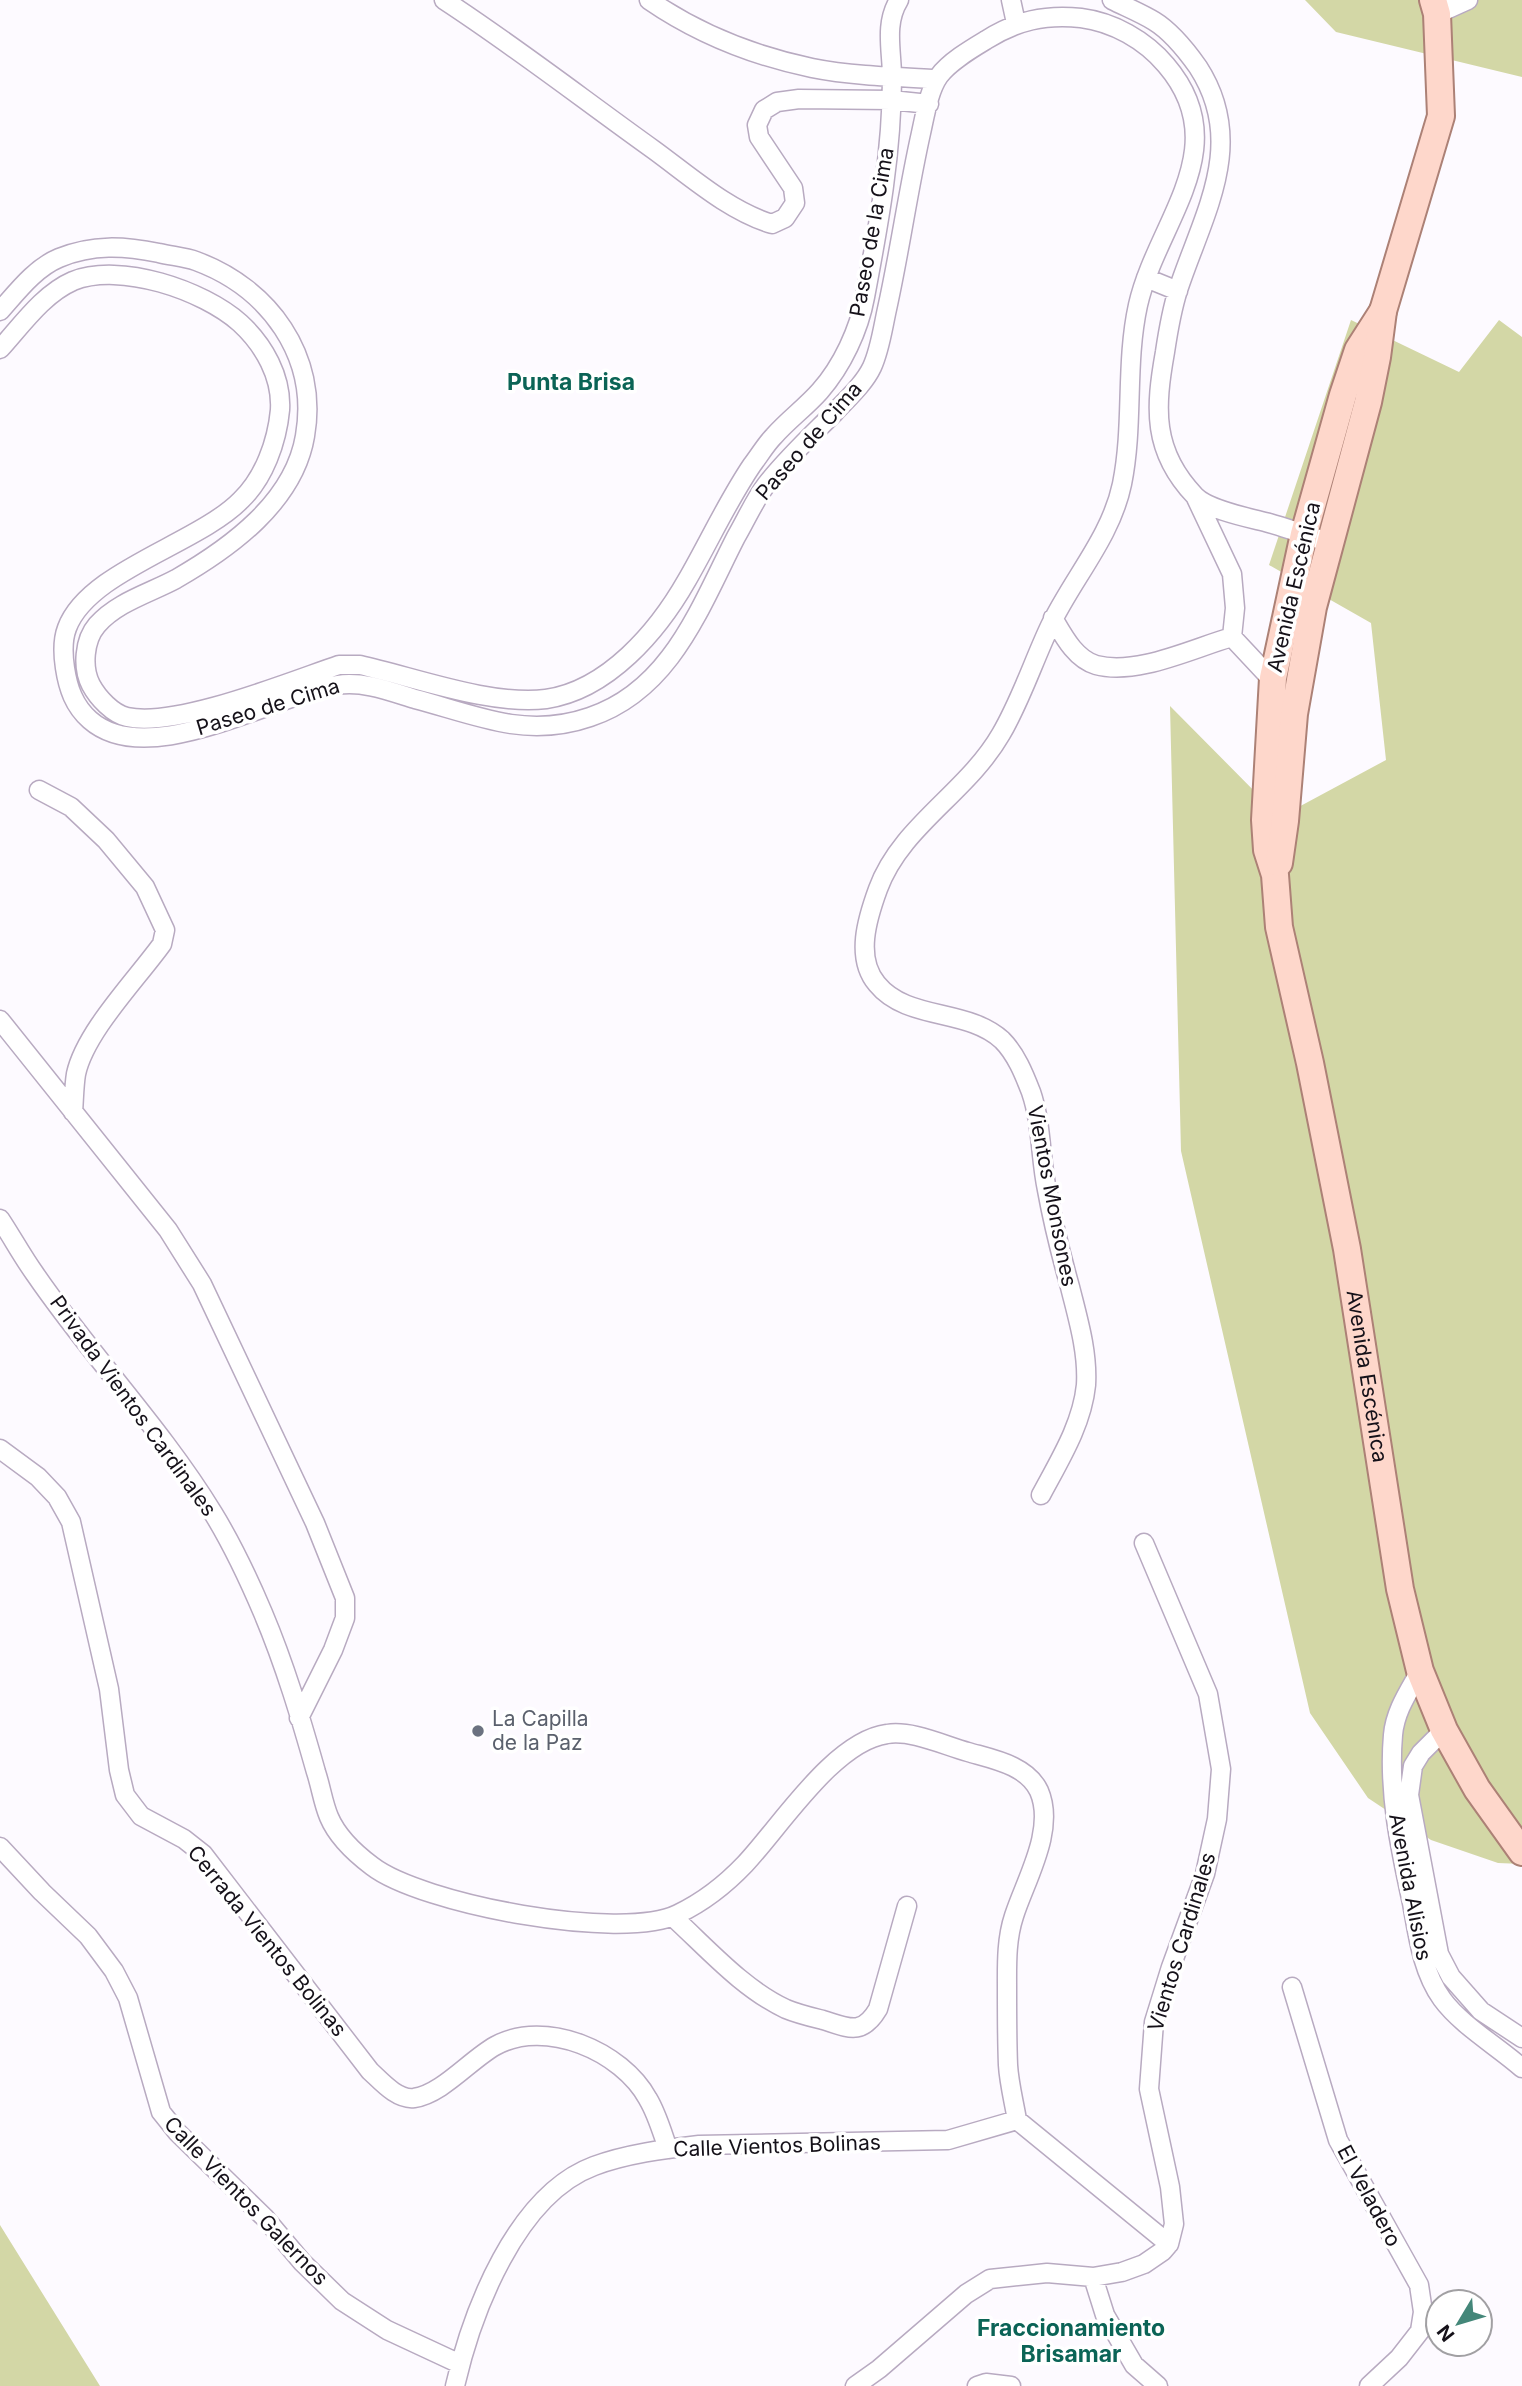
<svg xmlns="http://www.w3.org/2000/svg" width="1522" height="2386" font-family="Inter,sans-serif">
<rect width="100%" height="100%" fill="#fdfaff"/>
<!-- green -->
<path fill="#d3d7a6" d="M1305,0H1522V77L1336,32Z
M1351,320L1459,372L1499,320L1522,337V1864L1498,1863L1431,1840L1368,1798L1310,1713L1181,1151L1170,706L1280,817L1386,760L1371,623L1269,565Z
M0,2225L100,2386H0Z"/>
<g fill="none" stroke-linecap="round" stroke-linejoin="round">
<!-- minor casing -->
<g stroke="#b8aac1" stroke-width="21">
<path id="minor" d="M444,0C516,47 584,100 654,150C691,177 729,211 772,224L785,218L795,203L793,188L759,137L757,125L764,110L777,102L799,99L891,100L929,104
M649,0C697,33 755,56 812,68C852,76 895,77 935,79
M1011,0L1016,23
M1112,0C1126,7 1141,13 1154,21C1172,32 1186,50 1198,67C1248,144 1203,214 1178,290C1172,309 1168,332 1165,352C1155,408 1152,451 1195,496C1208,510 1250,518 1269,523C1290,529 1310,536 1330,543
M1437,14L1468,0
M1146,278L1178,291
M0,311C17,292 35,268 59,258C93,244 124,246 159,253C171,256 185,257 196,261C269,288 319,356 305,436C294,502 230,548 176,579C150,593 117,602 97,625C84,640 82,668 91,685C98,698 113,714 127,717C176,728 289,682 339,665H360C414,677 491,706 546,699C608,690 658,631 687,580C709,542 727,502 752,465C759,456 766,444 774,436C788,420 806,407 820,391C842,366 859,330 865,297C879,223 892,153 892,77C892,51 884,24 899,0
M0,349C21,326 43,294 73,281C120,262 203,290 240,323C264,345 282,377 280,410C277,442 264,478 241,500C198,544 88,571 67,628C62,641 63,655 65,668C68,688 74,706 90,720C148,771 272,696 337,685C364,681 389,691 415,699C446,707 479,719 511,724C538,728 564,726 590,717C671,690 700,607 736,537C746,520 754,501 766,485C786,459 811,436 834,413C847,399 864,384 872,367C880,350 883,327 887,309C900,250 908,191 921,133C925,115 929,90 939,76C949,62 971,49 986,40C1016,21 1045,14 1081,18C1113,22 1145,40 1166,65C1237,148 1157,221 1138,305C1125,364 1134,425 1122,484C1111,537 1073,578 1050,626C1033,662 1021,700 1001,734C967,793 901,826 878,889C867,919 855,958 877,984C907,1021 967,1008 1002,1040C1016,1054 1024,1074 1031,1092C1042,1124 1040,1157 1047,1190C1053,1223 1061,1255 1070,1287C1078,1319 1088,1352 1086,1385C1082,1425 1059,1461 1041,1495
M1196,498L1232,574L1235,608L1232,637
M1053,618C1063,635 1075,659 1096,665C1137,676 1193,648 1232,637L1276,684
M39,790L71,807L106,840L145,887L165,930L162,944C136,980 85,1032 76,1074C74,1086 74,1100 73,1112
M0,1020L168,1230L202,1284L315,1523L345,1598V1618L333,1650L299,1718
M0,1219C12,1237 22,1256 35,1274C91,1356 161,1428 213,1513C232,1544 249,1580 263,1613C285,1665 301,1719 316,1772C321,1787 323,1803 329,1817C337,1836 356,1854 372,1866C421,1904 622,1942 678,1914C703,1902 726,1884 745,1864C780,1827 834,1741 887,1734C912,1730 943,1745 968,1752C992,1759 1027,1765 1039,1791C1056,1830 1025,1881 1014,1916C1006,1940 1007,1966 1007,1990C1007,2015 1007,2040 1008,2065C1009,2083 1014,2102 1017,2120L1169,2244
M0,1449L38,1477L57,1497L71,1522L109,1689L119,1770L125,1795L141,1816L184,1839L203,1854L370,2071C381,2081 397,2100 414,2098C442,2094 470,2060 495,2046C545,2018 622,2051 648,2099C657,2114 662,2132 668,2149
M1420,1671C1409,1691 1395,1711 1393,1735C1388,1792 1400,1848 1412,1903C1418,1936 1422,1971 1442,1999C1461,2025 1497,2046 1522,2068
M1444,1730L1421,1753L1413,1766L1409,1795L1439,1954L1451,1977L1481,2011L1522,2038
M0,1847L42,1892L88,1936L114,1971L128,1998L161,2112L177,2132L265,2218L302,2262L342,2301L387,2330L460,2364
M673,1917C708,1949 743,1989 786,2009C798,2014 811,2017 823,2020C849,2028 862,2036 878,2009L907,1906
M1292,1987L1338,2140L1419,2285L1423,2312L1420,2331L1399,2358L1369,2386
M1093,2277L1105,2315L1134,2365L1158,2386
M455,2386C472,2312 516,2195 594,2166C626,2154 664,2149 699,2145L948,2140L1017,2120
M855,2386L879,2369L966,2294L990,2279L1047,2273L1093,2277L1122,2272L1144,2264L1163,2251L1169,2244L1174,2224L1170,2187L1149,2089L1154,2022L1171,1967L1205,1874L1217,1819L1221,1769L1208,1694L1144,1543
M977,2386L986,2383L1011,2386"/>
</g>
<!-- primary casing -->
<g stroke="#ac8176" stroke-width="30">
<g id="primary">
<path id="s1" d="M1383,311L1358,350L1343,395L1304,534L1273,678L1265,820L1267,850L1275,875L1279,927L1310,1063L1347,1249L1400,1589L1420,1671L1444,1730L1477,1789L1522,1852"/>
<path d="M1279,863L1285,821L1294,714L1313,607L1368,402L1377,357L1383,311L1441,116L1437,14L1433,0"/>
</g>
</g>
<!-- minor -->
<use href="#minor" stroke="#fff" stroke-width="18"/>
<!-- primary -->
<use href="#primary" stroke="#fed7cb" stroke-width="26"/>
</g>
<!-- markers -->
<circle fill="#6b7280" stroke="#fff" stroke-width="2.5" cx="478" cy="1731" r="7"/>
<g text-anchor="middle" stroke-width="7" stroke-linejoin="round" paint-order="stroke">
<!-- street labels -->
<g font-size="21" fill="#151119" stroke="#fff">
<text transform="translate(872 232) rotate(-80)" y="7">Paseo de la Cima</text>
<text transform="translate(809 441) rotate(-49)" y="7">Paseo de Cima</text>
<text transform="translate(1294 587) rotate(-77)" y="7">Avenida Escénica</text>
<text transform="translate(268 707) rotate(-17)" y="7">Paseo de Cima</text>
<text transform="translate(1052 1196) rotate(79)" y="7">Vientos Monsones</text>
<text dy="7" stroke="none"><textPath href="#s1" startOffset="1094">Avenida Escénica</textPath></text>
<text transform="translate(133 1406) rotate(54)" y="7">Privada Vientos Cardinales</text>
<text transform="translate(1410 1887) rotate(79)" y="7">Avenida Alisios</text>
<text transform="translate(267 1941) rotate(51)" y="7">Cerrada Vientos Bolinas</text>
<text transform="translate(1182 1942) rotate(-73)" y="7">Vientos Cardinales</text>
<text transform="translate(777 2146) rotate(-2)" y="7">Calle Vientos Bolinas</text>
<text transform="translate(1369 2196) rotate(62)" y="7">El Veladero</text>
<text transform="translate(246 2201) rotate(46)" y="7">Calle Vientos Galernos</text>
</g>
<!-- worship labels -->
<g font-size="21" fill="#5b616d" stroke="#fff" text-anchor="start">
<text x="492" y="1726">La Capilla<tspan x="492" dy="24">de la Paz</tspan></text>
</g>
<!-- neighbourhood labels -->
<g font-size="23" font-weight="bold" fill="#0b6456" stroke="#fff">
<text x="571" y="390">Punta Brisa</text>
<text x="1071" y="2336">Fraccionamiento<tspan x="1071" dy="26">Brisamar</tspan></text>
</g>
</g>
<!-- north arrow -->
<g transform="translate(1459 2323) rotate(232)"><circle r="33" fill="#ffffff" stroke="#a1a0a3" stroke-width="2"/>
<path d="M0-5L12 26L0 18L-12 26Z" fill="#448779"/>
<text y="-10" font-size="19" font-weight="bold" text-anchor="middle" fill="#151119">N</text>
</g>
</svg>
